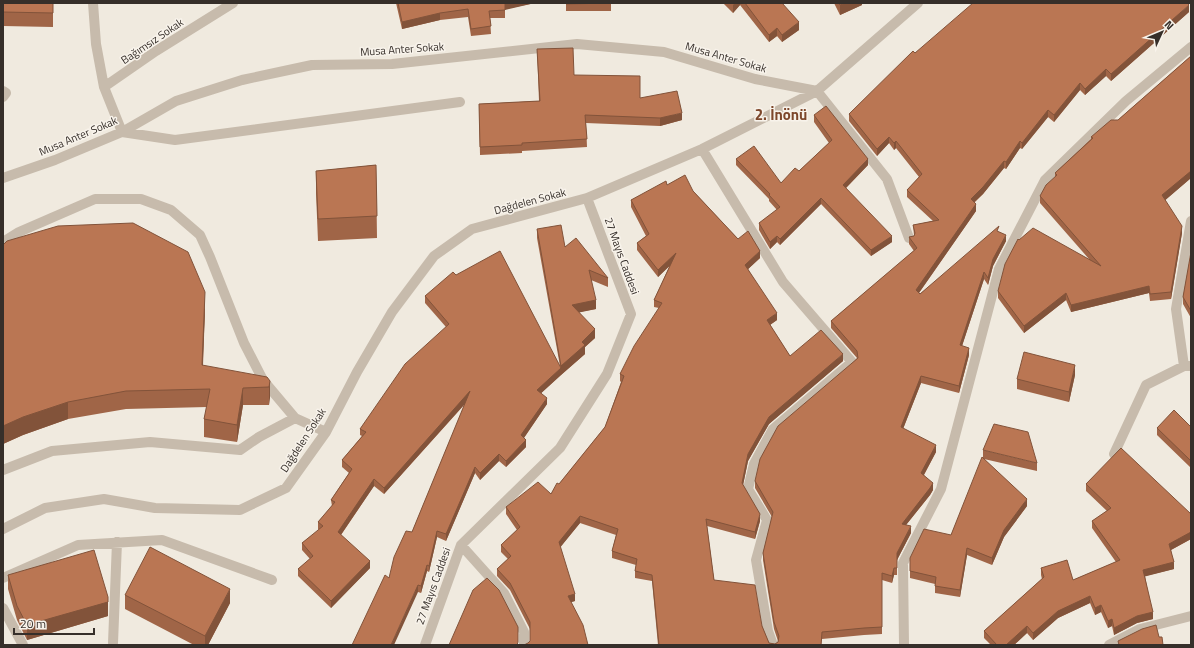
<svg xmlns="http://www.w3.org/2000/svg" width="1194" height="648" font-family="'Titillium Web',sans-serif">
<rect width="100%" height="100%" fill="#f0eadf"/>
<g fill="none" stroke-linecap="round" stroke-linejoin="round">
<!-- minor -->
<path stroke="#c7bbac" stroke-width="10" d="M93,3L96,44L104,87L122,132L175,140L460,102
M104,87L156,51L233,3
M3,91L6,93L3,97
M702,149L783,282L852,362L773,429L754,464L748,489L767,520L756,560L768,631L773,645
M3,178L55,160L122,132L176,101L242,80L312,65L392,64L577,44L664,52L755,79L817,91L887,179L909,238
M3,242L19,232L95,199H141L171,210L200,235L210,257L244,343L263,380L295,418L326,432
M1184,366L1176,309L1191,221
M1114,454L1146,385L1184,366H1191
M3,470L52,451L150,442L240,450L259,437L295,418
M3,529L45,508L104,499L155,508L240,510L286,488L326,432L357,372L392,312L434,256L472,229L587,198L702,149L817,91L918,3
M461,545L504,593L524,632V645
M3,578L78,545L162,540L272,580
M3,608L23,645
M113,643L117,542
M425,645L461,545L560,448L607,374L631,314L587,198
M904,645L903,563L941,489L999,269L1045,180L1126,101L1191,47
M1109,645L1140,629L1191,616"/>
</g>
<!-- wall -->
<path fill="#a06547" d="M3,3H53V27L3,26Z
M396,3H535L505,9V18H490L491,34L471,36L468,17L440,20L402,29Z
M566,3H611V11H566Z
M723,3H782L799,30L782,42L777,36L769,42L740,5L733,13Z
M834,3H862V5L840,15Z
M1189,12L1111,81L1106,76L1085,95L1080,90L1054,122L1048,117L1022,149L1020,148L1006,169L1004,168L983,194L975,202L976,211L919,293L920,294L999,232L1006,241L993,266L988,285L984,279L962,346L969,355L959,393L921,383L903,429L936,452L924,475L933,490L930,495L906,525L911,533L897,560V575H894L892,583L882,580V634L864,635L822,639L821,645H658L652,581L635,578V571L636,565L612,558V551L616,535L580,523L560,547L575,601L571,602L528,643L530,641V629L510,590L497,576V569L508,559L501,552V545L517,530L506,514V507L551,494L605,427L621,382L620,381V374L659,308L654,307V300L670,265L658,277L637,250V243L646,236L631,207V200L667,185L693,191L738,239L760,258L748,269L777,320L770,325L790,356L843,361L769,424L748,461L743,485L760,521L755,539L707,526L714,580L762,626L769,643L775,644L778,642V641L774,629L763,560V553L772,517L755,488V481L857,358L831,328V321L914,251L909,244V237L914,236V235L913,225L933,221L907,197V190L919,177L896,148L894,150L889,143L877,156L849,121V114L915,53Z
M537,49L574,75L640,98L682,120L660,126L586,123L587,147L522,151V153L480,155L479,104L539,101Z
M1191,56V178L1165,200L1182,233L1171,299L1150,301L1149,293L1071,312L1066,300L1024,333L998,298V291L1089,259L1040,203V196L1055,177V173L1091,139V137L1118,120Z
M814,115L868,165L846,188L892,242L871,256L821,204L780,245L777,242L770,249L759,230V223L777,210L769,201V199L736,165V159L781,183L799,171L829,143L814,122Z
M376,165L377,238L318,241L316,193V171Z
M537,229L565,247L608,278V287L591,280L596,309L579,312L595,338L585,347V354L561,375V373V375L541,393L547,404L524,438L526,447L506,467L499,461L480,480L475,473L446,541L437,537L429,572L427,571L421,593L418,592L389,578L412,532L465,404L384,494L374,486L341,535L370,568L331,608L298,576V569L310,559L302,550V543L319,530L318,529V522L332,506L331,500L349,473L342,467V460L362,436L360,435V429L446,327L425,303V296L456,275L560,366L537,238Z
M3,245L205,309L203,366L270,381L269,405H243L237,442L204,437V419L207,407L126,409L68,419L23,435L3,444Z
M1191,252V318L1183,304V297Z
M1075,375L1069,402L1017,389V379Z
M1191,427V468L1157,435V428Z
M983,450L1037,463V471L984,459L1027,506L1004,537L992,565L967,555L960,597L935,593V584L910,578V558L951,535L983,458Z
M1086,484L1191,514V539L1171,550L1174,569L1145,576L1153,619L1137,623L1114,635L1112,626L1108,628L1101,612L1095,615L1090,603L1058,618L1033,640L1027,633L1014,645H991L984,638V631L1042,579L1041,575V568L1073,580L1116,562L1092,528V521L1107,511L1086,491Z
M8,575L108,616L27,640L17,620L8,589Z
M125,595L230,603L208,645H194L125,609Z"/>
<!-- shaded-wall -->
<path fill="#82533a" d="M505,3H535L505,10Z
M735,3H740V5L733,13V5Z
M846,3H862V5L840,15V5Z
M1189,5V12L1111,81V74Z
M440,13V20L402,29V22Z
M799,22V30L782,42V35Z
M777,28V36L769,42V35Z
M1106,69V76L1085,95V89Z
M1080,83V90L1054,122V115Z
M1048,110V117L1022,149V143Z
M682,113V120L660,126V118Z
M889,137V143L877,156V149Z
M896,141V148L894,150V143Z
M1020,141V148L1006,169V162Z
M868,159V165L843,191V185Z
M1004,161V168L983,194L971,205V199Z
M1191,171V178L1162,203V195Z
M821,198V204L780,245V239Z
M976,204V211L916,297V290Z
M1182,226V233L1171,299V292Z
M1006,235V241L993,266L988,285V278L993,259Z
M777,236V242L770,249V242Z
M892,236V242L871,256V250Z
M760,251V258L745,272V265Z
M676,253V260L658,277V270Z
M984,272V279L960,352V345Z
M1149,286V293L1071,312V305Z
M205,292V309L202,383V365Z
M1066,293V300L1024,333V326Z
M596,300V309L572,314V305Z
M777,313V320L767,327V320Z
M595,329V338L585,347V354L561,375V366L582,342Z
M969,348V355L959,393V386Z
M843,354V361L769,424L748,461L742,490V483L748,454L769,417Z
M1075,365V375L1069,402V392Z
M561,368V375L537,397V390Z
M921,376V383L901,434V427Z
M270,381V398L269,405V387Z
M243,388V405L237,442V425Z
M470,391V398L384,494V488Z
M547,398V404L521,442V435Z
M68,402V419L23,435L3,444V426L23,417Z
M526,440V447L506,467V461Z
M936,445V452L921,480V473Z
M499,454V461L480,480V473Z
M475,467V473L446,541V534Z
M374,479V486L338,539V532Z
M933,483V490L930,495L902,530V524Z
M1027,499V506L1004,537L992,565V558L1004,530Z
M760,514V521L755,539V532Z
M580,516V523L559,549V542Z
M911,526V533L897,560V575V553Z
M437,531V537L429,572V566Z
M1191,532V539L1169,551V544Z
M967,548V555L960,597V590Z
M370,561V568L331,608V601Z
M1174,562V569L1143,577V570Z
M427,565V571L421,593V586Z
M894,568V575L892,583V576Z
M418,585V592L394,645H391Z
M230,589V603L208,645H205V636Z
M575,594V601L568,603V596Z
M1090,596V603L1058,618L1033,640V633L1058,611Z
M108,597V616L27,640V625Z
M1101,605V612L1095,615V608Z
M1153,612V619L1137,623L1114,635V628L1137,616Z
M1112,619V626L1108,628V621Z
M1027,626V633L1014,645H1006Z"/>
<!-- building -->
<path fill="#ba7653" stroke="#82533a" d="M3,3H53V13L3,12Z
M398,3H505V10L489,11L491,26L471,29L468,9L440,13L402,22Z
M566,3H611L566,4Z
M745,3H782L799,22L782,35L777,28L769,35Z
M839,3H846L840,5Z
M973,3H1187L1189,5L1111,74L1106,69L1085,89L1080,83L1054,115L1048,110L1022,143L1020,141L1006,162L1004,161L983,187L971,199L976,204L916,290L920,294L999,226L997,231L1006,235L993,259L988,278L984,272L960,345L969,348L959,386L921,376L901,427L936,445L921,473L933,483L930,488L902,524L911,526L897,553V568H894L892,576L882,573V627L864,628L822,632L821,645H659L652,575L635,571L637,559L612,551L618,529L580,516L559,542L575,594L568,596L583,625L588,645H524L528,643L530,641V622L510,583L497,569L511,556L501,545L520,527L506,507L538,482L551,494L557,483L559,484L605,427L624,376L620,374L634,346L662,303L654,300L676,253L658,270L637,243L649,234L631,200L666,181L667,185L685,175L693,191L738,239L748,231L760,251L745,265L777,313L767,320L790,356L821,330L843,354L769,417L748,454L742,483L760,514L755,532L706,519L714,580L755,585L762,626L769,643L775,644L778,642L779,636L774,622L763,553L773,512L755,481L760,459L778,426L858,358L857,351L831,321L917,248L909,237L914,236L915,233L913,225L939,220L907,190L922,174L896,141L894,143L889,137L877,149L849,114L913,51L915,53Z
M573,48L574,75L640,76V98L677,91L682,113L660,118L585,115L587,139L522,143V145L480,147L479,104L540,101L537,49Z
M1191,56V171L1162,195L1182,226L1171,292L1150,294L1149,286L1071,305L1066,293L1024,326L998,291L1005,264L1018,239L1019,240L1033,228L1101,266L1040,196L1046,185L1057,175L1055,173L1093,138L1091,137L1111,120H1118Z
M826,106L868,159L843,185L892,236L871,250L821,198L780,239L777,236L770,242L759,223L780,207L769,195L770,194L736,159L754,146L781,183L795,168L799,171L832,140L814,115Z
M376,165L377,216L318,219L316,171Z
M133,223L188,252L205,292L202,365L267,377L270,381L269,387L243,388L237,425L204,419L210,389L126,391L68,402L23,417L3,426V245L7,241L58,226Z
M561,225L565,247L576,238L608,278L589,270L596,300L572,305L595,329L582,342L585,345L561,366L537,229Z
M500,251L561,368L537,390L547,398L521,435L526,440L506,461L499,454L480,473L475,467L446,534L437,531L429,566L427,565L421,586L418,585L391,645H352L385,575L389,578L394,557L406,531L412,532L470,391L384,488L374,479L338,532L370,561L331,601L298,569L313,556L302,543L323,526L318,522L335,502L331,500L352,469L342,460L366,432L360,429L405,364L449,324L425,296L453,272L456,275Z
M1191,252V311L1183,297Z
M1024,352L1075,365L1069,392L1017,379Z
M1174,410L1191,427V461L1157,428Z
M994,424L1028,432L1037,463L983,450Z
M1121,448L1191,514V532L1169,544L1174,562L1143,570L1153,612L1137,616L1114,628L1112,619L1108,621L1101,605L1095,608L1090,596L1058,611L1033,633L1027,626L1006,645H997L984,631L1044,577L1041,568L1067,560L1073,580L1120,560L1092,521L1111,508L1086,484Z
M982,457L1027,499L1004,530L992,558L967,548L960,590L935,586L936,577L910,571V558L924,529L951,535Z
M150,547L230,589L205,636L125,595Z
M94,550L108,597V602L27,625L17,606L8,575Z
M487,578L499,590L518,627V642L517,645H449L473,590Z
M1156,625L1159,637H1162L1163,645H1119L1118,641L1142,629Z"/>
<g text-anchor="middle" stroke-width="3" stroke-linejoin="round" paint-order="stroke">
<!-- street labels -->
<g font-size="11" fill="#362f2a" stroke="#f8f3eb">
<text transform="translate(152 41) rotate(-34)" y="4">Bağımsız Sokak</text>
<text transform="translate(402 49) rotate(-4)" y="4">Musa Anter Sokak</text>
<text transform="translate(726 57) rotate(16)" y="4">Musa Anter Sokak</text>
<text transform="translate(78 136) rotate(-23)" y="4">Musa Anter Sokak</text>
<text transform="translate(530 201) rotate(-15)" y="4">Dağdelen Sokak</text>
<text transform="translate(622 256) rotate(70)" y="4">27 Mayıs Caddesi</text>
<text transform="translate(303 440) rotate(-57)" y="4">Dağdelen Sokak</text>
<text transform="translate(433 586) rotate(-70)" y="4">27 Mayıs Caddesi</text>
</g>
<!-- district labels -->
<g font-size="15" font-weight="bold" fill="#7d472b" stroke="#f8f3eb">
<text x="781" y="120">2. İnönü</text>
</g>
</g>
<!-- border -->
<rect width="1194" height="648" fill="none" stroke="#362f2a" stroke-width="8"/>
<!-- north arrow -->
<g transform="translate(1162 32) rotate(46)" stroke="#f8f3eb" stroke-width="3" paint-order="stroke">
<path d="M0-3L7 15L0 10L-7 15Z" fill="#362f2a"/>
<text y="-6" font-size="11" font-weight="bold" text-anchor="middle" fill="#362f2a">N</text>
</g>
<!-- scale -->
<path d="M14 628v6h80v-6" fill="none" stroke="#362f2a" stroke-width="2"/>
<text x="20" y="628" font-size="12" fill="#362f2a" stroke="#f8f3eb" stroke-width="3" paint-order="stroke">20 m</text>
</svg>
